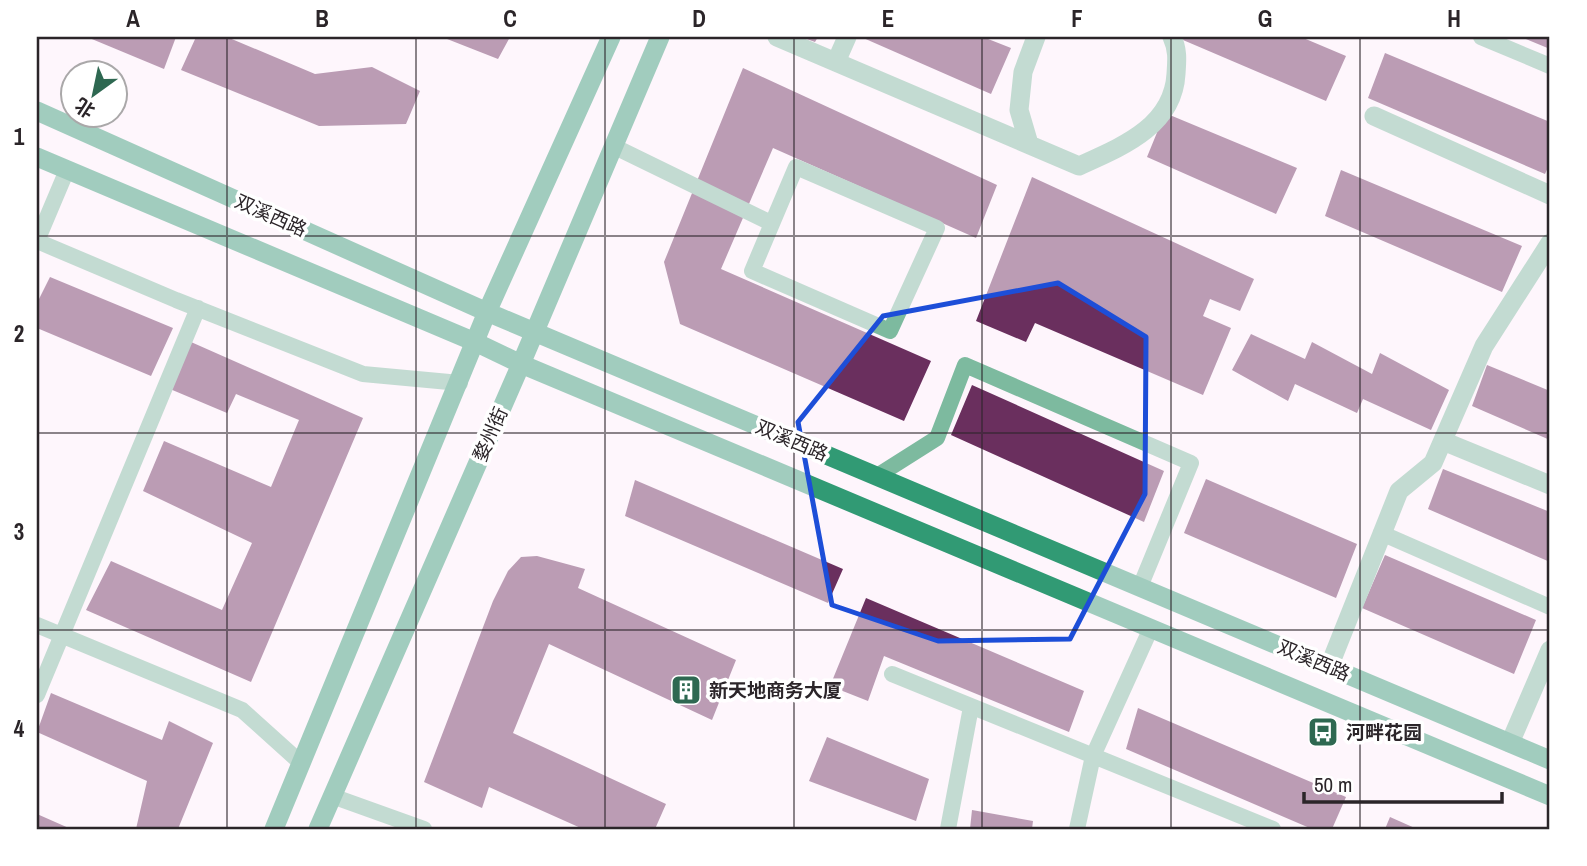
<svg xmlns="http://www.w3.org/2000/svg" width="1587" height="866" font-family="'Archivo Narrow','Noto Sans SC',sans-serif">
<rect width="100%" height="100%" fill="#fef5fc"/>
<!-- building -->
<path fill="#6a2f5e" d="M87,37H176L164,69Z
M196,37H227L315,74L372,67L420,91L406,124L319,126L181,70Z
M442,37H510L498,59Z
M801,37H818L815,42Z
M861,37H983L1011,48L991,94Z
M1184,37H1301L1346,56L1326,101L1183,40Z
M1521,37H1550V49Z
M1385,53L1550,122V163L1545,174L1368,98Z
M743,68L997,185L976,238L773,148L721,269L931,361L904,421L680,324L664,262Z
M1165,113L1297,168L1276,214L1147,157Z
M1341,170L1522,246L1502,292L1325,216Z
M1032,177L1254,279L1240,311L1210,299L1203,316L1231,328L1203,395L1035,323L1026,342L976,321Z
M50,277L173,328L151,376L37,328V303Z
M1251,334L1305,359L1312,342L1372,374L1380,353L1449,390L1431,430L1363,399L1357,413L1295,384L1288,401L1232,370Z
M191,342L363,418L251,682L86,610L111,561L222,610L252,543L143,491L164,441L271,487L299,420L236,394L227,413L170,389Z
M1487,365L1550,391V440L1472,406Z
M972,385L1164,471L1144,522L951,435Z
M1443,469L1550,512V562L1428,509Z
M1206,479L1357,544L1336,598L1184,533Z
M635,480L843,569L828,603L625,516Z
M1385,555L1536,620L1514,674L1362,608Z
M537,556L585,569L578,588L736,660L712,720L549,644L513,733L666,804L655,829H583L489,787L482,808L424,782L493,601L508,571L521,557Z
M866,598L1084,691L1069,732L884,656L868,701L830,686Z
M51,693L162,740L169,721L213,743L178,829H136L147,781L37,732Z
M1138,708L1346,797L1332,829H1312L1126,749Z
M827,737L929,779L916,821L809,781Z
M972,810L1033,821L1032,829H970Z
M37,814L71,829H37Z
M1390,817L1417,829H1385Z"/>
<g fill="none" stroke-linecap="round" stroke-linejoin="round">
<!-- service -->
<path stroke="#7dba9f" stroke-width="16" d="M1481,37L1550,66
M613,146L771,223
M796,167L937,228L890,331L752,271Z
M67,170L37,241L176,300L363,374L460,383
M877,476L937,438L965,365L1191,463L1140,587
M1381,533L1550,607
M37,625L242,710L302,764
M892,674L1273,829
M37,695L198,308
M332,796L424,829
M948,829L971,707
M1077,829L1093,756L1151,628"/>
<!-- minor -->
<path stroke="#7dba9f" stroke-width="19" d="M777,37L1079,166C1121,147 1173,127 1176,74C1177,60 1178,50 1172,37
M836,62L847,37
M1374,116L1550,195
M1029,144L1019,110L1023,72L1036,37
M1443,441L1550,485
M1329,667L1399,491L1433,463L1484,346L1550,243
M1510,743L1550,650"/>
<!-- secondary -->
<path stroke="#319a74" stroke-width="19" d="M37,111L487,312L1550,760
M37,157L475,342L521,364L1550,796
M274,829L487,312L611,37
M318,829L521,364L660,37"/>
</g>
<!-- marked area -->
<path d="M0 0H1587V866H0ZM1058,283L1146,337L1145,494L1070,639L938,641L832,605L798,422L883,316Z" fill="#fef5fc" fill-opacity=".55" fill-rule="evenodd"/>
<path fill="none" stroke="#1d4ed8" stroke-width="5" stroke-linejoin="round" d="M1058,283L1146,337L1145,494L1070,639L938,641L832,605L798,422L883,316Z"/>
<!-- grid -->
<path fill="none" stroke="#2b2529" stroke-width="2" stroke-opacity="0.55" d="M227,37V829M416,37V829M605,37V829M794,37V829M982,37V829M1171,37V829M1360,37V829M37,236H1550M37,433H1550M37,630H1550"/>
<!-- icons -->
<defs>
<g id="building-square" transform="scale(1.575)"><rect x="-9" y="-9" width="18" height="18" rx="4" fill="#2e6851" stroke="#fff"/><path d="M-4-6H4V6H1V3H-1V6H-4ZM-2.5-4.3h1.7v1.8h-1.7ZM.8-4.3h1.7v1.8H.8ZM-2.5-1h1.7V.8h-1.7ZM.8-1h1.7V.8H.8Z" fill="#fff"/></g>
<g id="bus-square" transform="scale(1.575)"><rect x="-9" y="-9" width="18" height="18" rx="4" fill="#2e6851" stroke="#fff"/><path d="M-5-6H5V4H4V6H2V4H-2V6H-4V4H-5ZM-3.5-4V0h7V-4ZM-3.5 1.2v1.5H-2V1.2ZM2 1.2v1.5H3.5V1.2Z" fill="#fff"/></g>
</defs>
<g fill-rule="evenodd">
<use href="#building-square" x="686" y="690"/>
<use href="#bus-square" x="1323" y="732"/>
</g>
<g text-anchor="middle" stroke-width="7" stroke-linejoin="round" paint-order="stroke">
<!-- street labels -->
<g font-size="19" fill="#2b2529" stroke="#fff">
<text transform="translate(271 215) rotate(24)" y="7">双溪西路</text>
<text transform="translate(490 434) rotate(-66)" y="7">婺州街</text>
<text transform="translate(792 440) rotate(23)" y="7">双溪西路</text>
<text transform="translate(1314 660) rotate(23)" y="7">双溪西路</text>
</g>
<!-- poi labels -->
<g font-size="19" font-weight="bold" fill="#2b2529" stroke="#fff" text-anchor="start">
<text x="709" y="697">新天地商务大厦</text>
<text x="1346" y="739">河畔花园</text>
</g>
</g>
<!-- border -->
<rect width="1587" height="866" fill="none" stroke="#ffffff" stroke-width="77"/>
<!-- north arrow -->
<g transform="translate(94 94) rotate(213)"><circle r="33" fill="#ffffff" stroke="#aaa8a9" stroke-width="2"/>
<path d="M0-5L12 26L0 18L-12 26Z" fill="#2e6851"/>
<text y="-10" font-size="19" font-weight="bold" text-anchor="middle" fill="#2b2529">北</text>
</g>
<!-- scale -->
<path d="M1304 792v10h198v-10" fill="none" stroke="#2b2529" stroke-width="3.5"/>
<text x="1314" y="792" font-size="21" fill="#2b2529" stroke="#ffffff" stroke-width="5" paint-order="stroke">50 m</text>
<rect x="38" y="38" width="1510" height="790" fill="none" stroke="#2b2529" stroke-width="2.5"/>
<g font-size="23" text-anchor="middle" font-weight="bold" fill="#2b2529">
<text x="133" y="27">A</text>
<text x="322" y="27">B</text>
<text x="510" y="27">C</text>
<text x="699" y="27">D</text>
<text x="888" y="27">E</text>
<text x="1077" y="27">F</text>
<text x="1265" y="27">G</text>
<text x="1454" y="27">H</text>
<text x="19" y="145">1</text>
<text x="19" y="342">2</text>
<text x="19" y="540">3</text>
<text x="19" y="737">4</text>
</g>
</svg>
